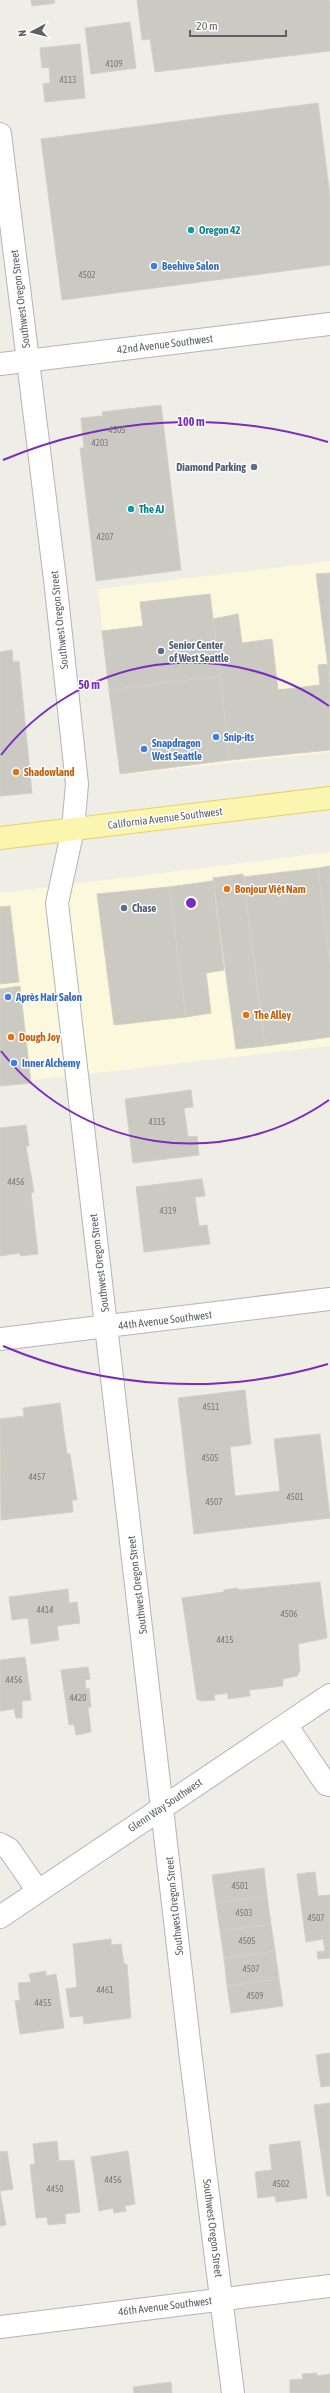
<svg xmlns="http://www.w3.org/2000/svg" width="330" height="2393" font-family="'Asap Condensed',sans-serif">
<rect width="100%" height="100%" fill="#eeede6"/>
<!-- commercial -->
<path fill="#fcf8dd" d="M330,561V752L119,775L98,589Z
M330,852V1046L0,1084V893Z"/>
<!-- building -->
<path fill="#cac9c2" stroke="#d3d0c4" d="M31,0H54L55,3L32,6Z
M137,0H330V51L155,72L150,39L142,40Z
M130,22L136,68L91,74L85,28Z
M80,44L85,98L45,102L43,84L50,83L49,67L42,68L40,48Z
M318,103L330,195V265L62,300L41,139Z
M161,405L181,570L96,581L80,448H84L81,418L103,416L102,412Z
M330,573V682L316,574Z
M210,594L220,676L109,690L102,631L143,626L140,602Z
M238,614L242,643L272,639L278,690L320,685L318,665L328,664L330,682V750L230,760L213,619Z
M12,650L13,662L19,661L32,793L0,796V652Z
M220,676L230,760L120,774L109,690Z
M330,866V965L318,868Z
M318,868L330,965V1037L265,1046L243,877Z
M243,874L265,1046L236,1049L213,878Z
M213,881L224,970L206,973L211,1013L186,1017L169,887Z
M169,887L186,1017L114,1025L97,894Z
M10,906L19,982L0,984V907Z
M20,986L31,1083L0,1086V989Z
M191,1090L193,1107L184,1108L188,1137L197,1136L199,1155L133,1163L125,1099Z
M26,1125L29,1146H26L34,1192L31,1193L38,1254L20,1256V1253L0,1256V1128Z
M202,1179L205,1196L195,1197L199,1226L207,1225L210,1244L144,1252L136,1187Z
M245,1390L251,1444L230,1447L235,1496L280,1491L274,1439L320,1434L330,1518L194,1534L178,1398Z
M60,1403L67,1454H70L77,1500H72L73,1512L1,1520L0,1419L24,1416L23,1408Z
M320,1582L327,1638L298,1644L300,1671L297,1676L283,1679V1686L249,1690L250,1696L228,1699V1693L214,1695L215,1700L201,1701L197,1699L182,1598L224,1592V1590L238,1588V1590Z
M68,1589L69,1603L77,1602L80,1623L57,1626L59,1640L31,1644L28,1618L12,1620L9,1597Z
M25,1657L31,1700L22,1701V1718H16L14,1709L0,1711V1660Z
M88,1667L90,1679L85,1680L86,1689L89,1688L91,1707H88L91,1732L76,1735L74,1724L69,1725L61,1670Z
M264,1868L267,1896L216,1903L212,1875Z
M315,1872L318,1896L330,1895V1958L318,1959L317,1952L325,1951L323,1939L306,1942L297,1874Z
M267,1896L271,1924L220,1931L216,1903Z
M271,1924L275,1951L224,1958L220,1931Z
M111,1939V1945L121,1944L124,1964H127L131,2018L84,2024L83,2016L70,2017L66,1989L77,1987L73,1944Z
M275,1951L279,1979L227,1986L224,1958Z
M46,1971V1976L56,1974L64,2028L20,2034L15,2001L20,2000L18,1983L31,1982L29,1974Z
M279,1979L283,2006L231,2013L227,1986Z
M330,2053V2086L321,2087L316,2055Z
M330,2103V2196H327L314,2105Z
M57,2141L59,2161L74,2160L80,2212L65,2214L66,2223L48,2225L47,2217L36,2218L30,2165L35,2164L33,2144Z
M300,2141L307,2198L276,2202L275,2196L258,2198L255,2172L272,2170L269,2145Z
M7,2151L13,2189L0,2191L6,2225L0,2226V2152Z
M128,2151L135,2204L125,2206L126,2211L114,2213L113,2208L99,2211L91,2157Z
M317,2373V2376L330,2374V2393H290V2380L303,2379L302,2374Z
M171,2382L172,2393H134L133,2387Z"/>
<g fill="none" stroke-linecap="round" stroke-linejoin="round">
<!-- minor casing -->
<g stroke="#b3b5b9" stroke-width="24">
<path id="minor" d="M0,134L56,588L77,784L73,829L57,903L191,2059L233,2393
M0,364L330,324
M0,1339L330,1299
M286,1725L326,1784L330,1785
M0,1844L9,1849L38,1891
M0,1917L330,1695
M0,2327L330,2286"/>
</g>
<!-- major casing -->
<g stroke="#e8d165" stroke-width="24">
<path id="major" d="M0,838L330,798"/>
</g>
<!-- minor -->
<use href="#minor" stroke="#fff" stroke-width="22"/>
<!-- major -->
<use href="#major" stroke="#faf5af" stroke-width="22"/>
</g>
<!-- distance rings -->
<g fill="none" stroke="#7b2cbf" stroke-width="2">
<path d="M329 1100A241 241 0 0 1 1 1051M1 755A241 241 0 0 1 329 706"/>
<path d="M328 1364A481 481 0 0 1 3 1346M3 460A481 481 0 0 1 328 442"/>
</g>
<!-- markers -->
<g fill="#0f9aa8" stroke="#fff" stroke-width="1.5">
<circle cx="191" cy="230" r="4"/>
<circle cx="131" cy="509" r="4"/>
</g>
<g fill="#3f7fe0" stroke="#fff" stroke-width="1.5">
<circle cx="154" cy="266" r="4"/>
<circle cx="216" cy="737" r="4"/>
<circle cx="144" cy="749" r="4"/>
<circle cx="8" cy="997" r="4"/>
<circle cx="14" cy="1063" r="4"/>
</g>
<g fill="#5c6f8a" stroke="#fff" stroke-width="1.5">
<circle cx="254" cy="467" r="4"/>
<circle cx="161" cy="651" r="4"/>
<circle cx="124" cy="908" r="4"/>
</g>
<g fill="#e8710a" stroke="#fff" stroke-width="1.5">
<circle cx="16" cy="772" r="4"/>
<circle cx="227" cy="889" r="4"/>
<circle cx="246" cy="1015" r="4"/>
<circle cx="11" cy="1037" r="4"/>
</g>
<g text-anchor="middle" stroke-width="3" stroke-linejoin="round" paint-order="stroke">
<!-- number labels -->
<g font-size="9" fill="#787a7c">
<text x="114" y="67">4109</text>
<text x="68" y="83">4113</text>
<text x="87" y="278">4502</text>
<text x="117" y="433">4505</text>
<text x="100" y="446">4203</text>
<text x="105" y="540">4207</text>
<text x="157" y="1125">4315</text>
<text x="16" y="1185">4456</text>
<text x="168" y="1214">4319</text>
<text x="211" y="1410">4511</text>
<text x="210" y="1461">4505</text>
<text x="37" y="1480">4457</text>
<text x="295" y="1500">4501</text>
<text x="214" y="1505">4507</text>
<text x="45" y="1613">4414</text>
<text x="289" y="1617">4506</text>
<text x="225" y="1643">4415</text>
<text x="14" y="1683">4456</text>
<text x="78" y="1701">4420</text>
<text x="240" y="1889">4501</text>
<text x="244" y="1916">4503</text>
<text x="316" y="1921">4507</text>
<text x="247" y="1944">4505</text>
<text x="251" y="1972">4507</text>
<text x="105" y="1993">4461</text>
<text x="255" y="1999">4509</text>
<text x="43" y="2006">4455</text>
<text x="113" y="2183">4456</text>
<text x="281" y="2187">4502</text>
<text x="55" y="2192">4450</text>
</g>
<!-- culture labels -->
<g font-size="11" font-weight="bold" fill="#0d838f" stroke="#fff" text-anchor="start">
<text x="199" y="234">Oregon 42</text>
<text x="139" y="513">The AJ</text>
</g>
<!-- shop labels -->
<g font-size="11" font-weight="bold" fill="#366cbe" stroke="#fff" text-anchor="start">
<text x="162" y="270">Beehive Salon</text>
<text x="224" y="741">Snip-its</text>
<text x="152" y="747">Snapdragon<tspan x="152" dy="13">West Seattle</tspan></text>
<text x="16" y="1001">Après Hair Salon</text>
<text x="22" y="1067">Inner Alchemy</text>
</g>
<!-- street labels -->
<g font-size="11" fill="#5d6065" stroke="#fff">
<text transform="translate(20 299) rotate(-97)" y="4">Southwest Oregon Street</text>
<text transform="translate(165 344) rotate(-7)" y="4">42nd Avenue Southwest</text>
<text transform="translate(59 620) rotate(-96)" y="4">Southwest Oregon Street</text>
<text transform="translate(165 818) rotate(-7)" y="4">California Avenue Southwest</text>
<text transform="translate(99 1263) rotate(-97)" y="4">Southwest Oregon Street</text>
<text transform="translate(165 1320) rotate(-7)" y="4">44th Avenue Southwest</text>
<text transform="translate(137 1585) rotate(-97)" y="4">Southwest Oregon Street</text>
<text transform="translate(165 1805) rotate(-34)" y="4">Glenn Way Southwest</text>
<text transform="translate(174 1906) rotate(-96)" y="4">Southwest Oregon Street</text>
<text transform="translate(213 2228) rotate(83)" y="4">Southwest Oregon Street</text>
<text transform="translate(165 2306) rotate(-7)" y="4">46th Avenue Southwest</text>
</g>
<!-- service labels -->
<g font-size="11" font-weight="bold" fill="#4e5e75" stroke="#fff" text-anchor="start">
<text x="246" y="471" text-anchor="end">Diamond Parking</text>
<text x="169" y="649">Senior Center<tspan x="169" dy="13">of West Seattle</tspan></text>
<text x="132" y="912">Chase</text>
</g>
<!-- food labels -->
<g font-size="11" font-weight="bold" fill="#c56008" stroke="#fff" text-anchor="start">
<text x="24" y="776">Shadowland</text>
<text x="235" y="893">Bonjour Việt Nam</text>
<text x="254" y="1019">The Alley</text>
<text x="19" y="1041">Dough Joy</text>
</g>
</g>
<circle cx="191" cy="903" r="6" fill="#7b2cbf" stroke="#fff" stroke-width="2"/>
<g font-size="12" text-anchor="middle" font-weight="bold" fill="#7b2cbf" stroke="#fff" stroke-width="3" stroke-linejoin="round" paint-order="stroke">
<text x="191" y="426">100 m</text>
<text x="89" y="689">50 m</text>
</g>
<!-- north arrow -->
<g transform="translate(32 32) rotate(263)" stroke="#ffffff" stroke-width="3" paint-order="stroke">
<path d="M0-3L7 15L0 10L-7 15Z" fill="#5d6065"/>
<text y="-6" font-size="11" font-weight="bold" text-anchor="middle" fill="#5d6065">N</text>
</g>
<!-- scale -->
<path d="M190 30v6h96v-6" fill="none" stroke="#5d6065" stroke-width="2"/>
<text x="196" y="30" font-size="12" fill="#5d6065" stroke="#ffffff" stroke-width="3" paint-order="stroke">20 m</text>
</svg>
